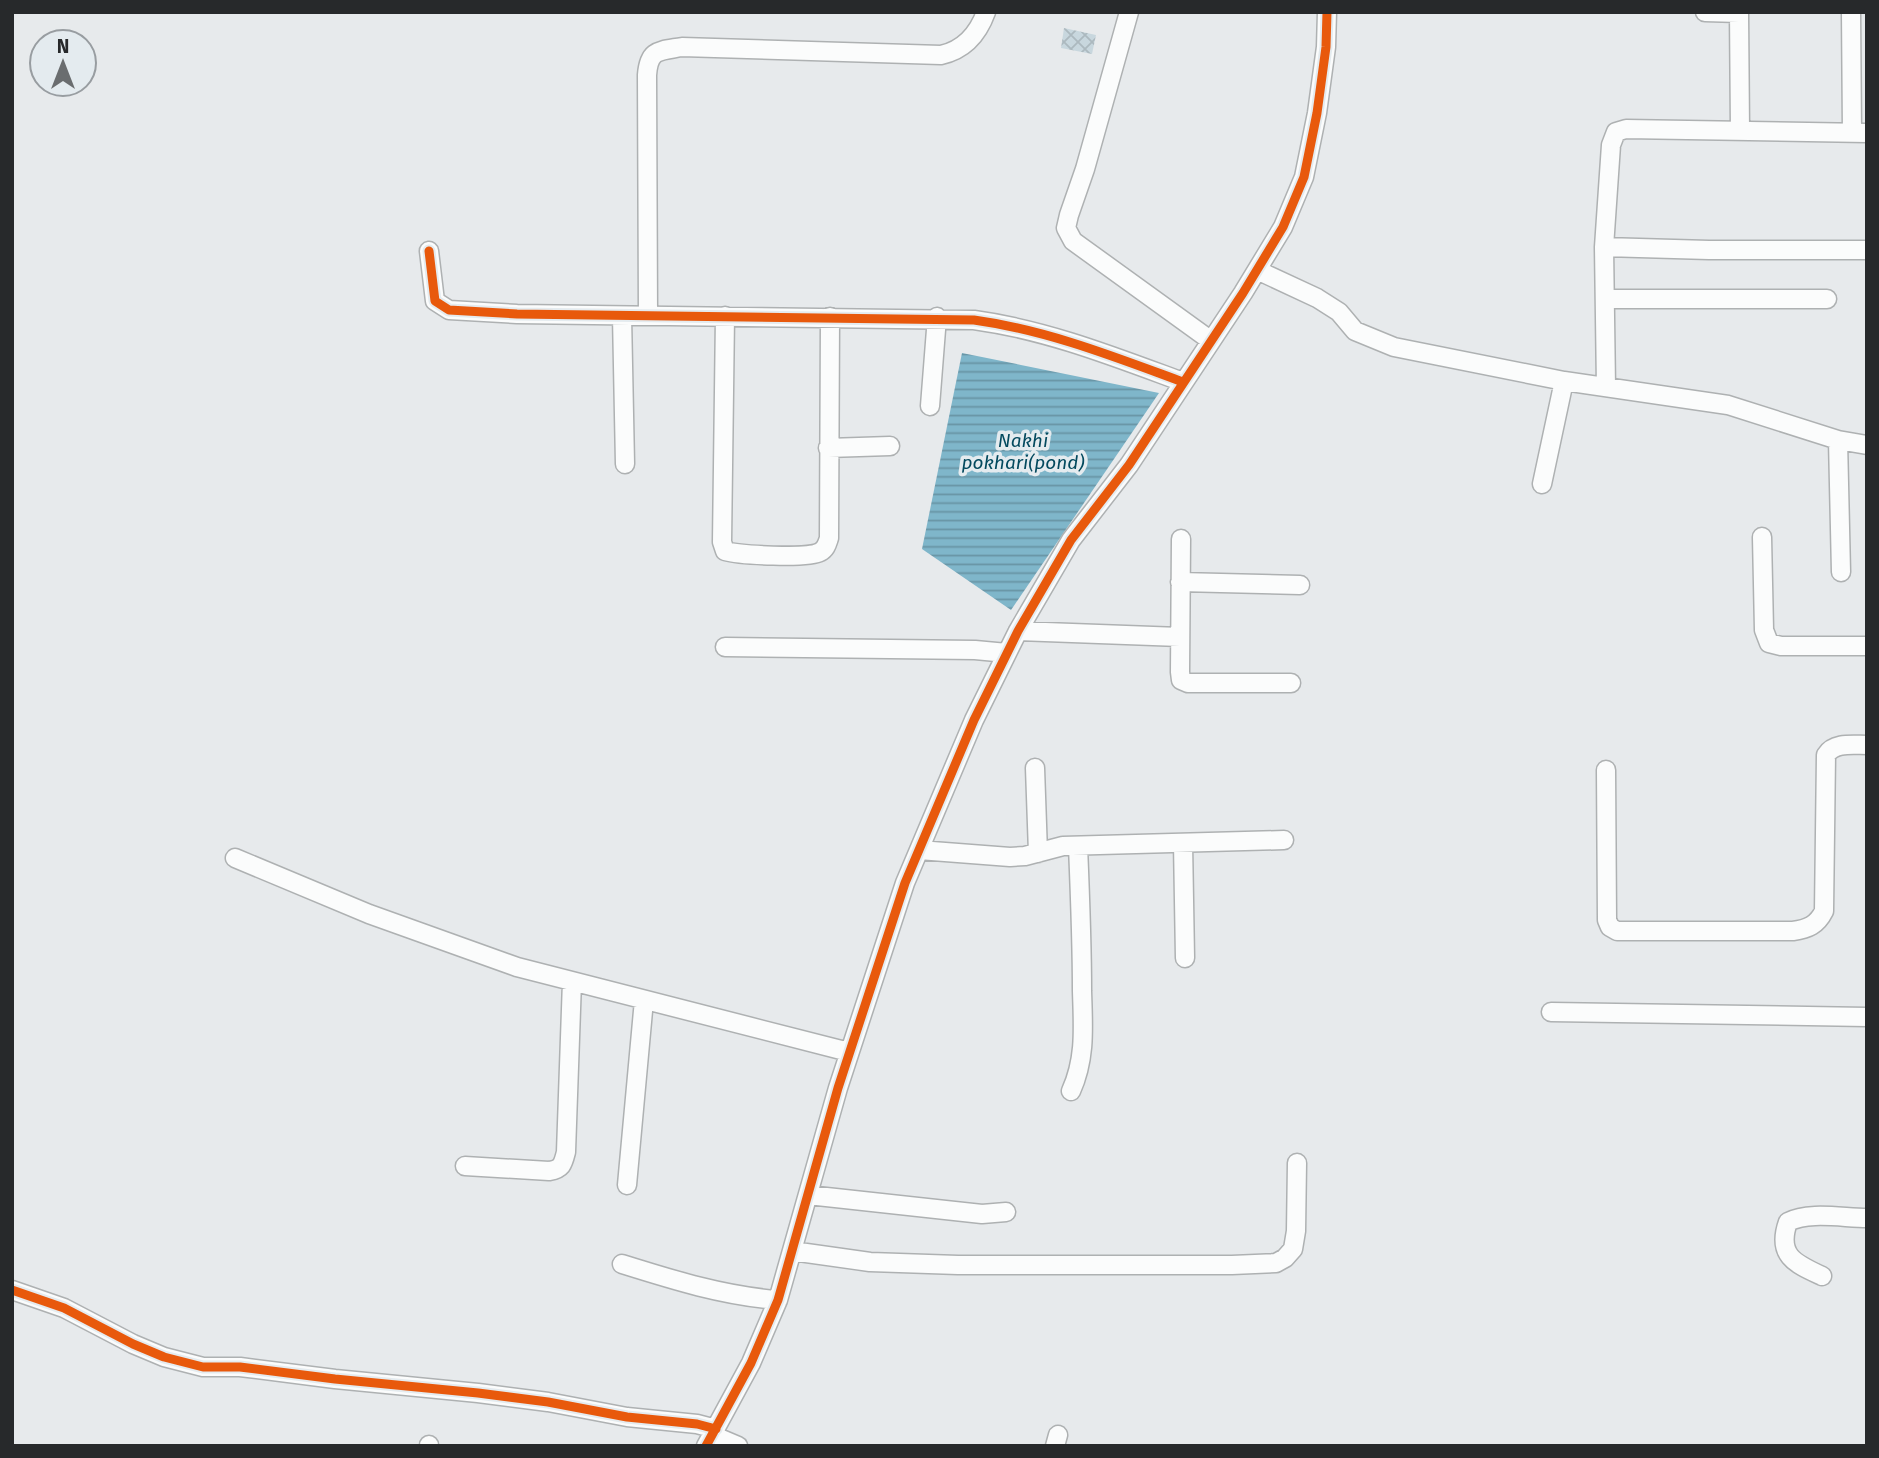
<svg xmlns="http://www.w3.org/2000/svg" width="1879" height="1458" font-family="'Fira Sans',sans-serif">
<defs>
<pattern id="water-rules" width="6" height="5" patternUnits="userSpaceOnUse" patternTransform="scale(1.75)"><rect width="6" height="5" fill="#7fb6ca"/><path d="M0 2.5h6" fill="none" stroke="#6894a4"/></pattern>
<pattern id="building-cross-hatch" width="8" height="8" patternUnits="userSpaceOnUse" patternTransform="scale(1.75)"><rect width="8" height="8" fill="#c8d7de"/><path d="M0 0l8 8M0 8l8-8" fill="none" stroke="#acb9bf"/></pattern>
</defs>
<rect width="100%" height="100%" fill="#e7eaec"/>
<!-- water -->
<path fill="url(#water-rules)" d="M962,353L1159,393L1011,610L922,549Z"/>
<!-- building -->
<path fill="url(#building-cross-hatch)" d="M1064,28L1096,35L1092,54L1061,48Z"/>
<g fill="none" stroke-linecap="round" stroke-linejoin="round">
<!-- minor casing -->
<g stroke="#aeb1b2" stroke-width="21">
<path id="minor" d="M1129,12L1085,169L1069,215L1066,228L1073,241L1210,340
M1705,12L1739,13
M1739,12L1740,131
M1851,12L1852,133
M1604,247L1709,250H1867
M429,251L435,301L449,310L517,314L974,320C1047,330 1115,357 1183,382
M1257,270L1317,298L1339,312L1355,331L1394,347L1564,381L1728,405L1838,440L1867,445
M1605,299H1827
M622,316L625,464
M648,316L647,75C649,49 659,51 682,47L941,55C964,50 978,34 986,12
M725,316L722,542L725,551C739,555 808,559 820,552C826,549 827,544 829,538L830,317
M1606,387L1604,247L1611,145L1616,132L1626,129L1867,133
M930,406L937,317
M1838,440L1841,572
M828,448L890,446
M1542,484L1564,381
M1762,537L1764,630L1769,643L1781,646H1867
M1181,539L1180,672L1181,680L1188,683H1291
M1180,582L1300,585
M1018,631L1180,637
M725,647L975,650L1007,653
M1035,768L1038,853
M1606,770L1607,920L1610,927L1617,931H1793C1808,929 1817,925 1824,911L1826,755C1834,742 1853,745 1867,745
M1183,843L1185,958
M919,850L1010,857L1025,856L1063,846L1284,840
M235,858L369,914L517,967L849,1052
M1551,1012L1867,1017
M1071,1091C1086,1058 1083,1026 1082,991C1082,942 1080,894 1078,846
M465,1166L549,1171C562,1169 563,1164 566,1152L572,981
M627,1185L644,1000
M808,1195L982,1214L1006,1212
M792,1251L870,1262L958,1265H1232L1276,1263L1285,1258L1293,1249L1296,1231L1297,1163
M622,1264C673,1280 724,1296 778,1300
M1822,1276C1796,1264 1776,1256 1788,1222C1809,1211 1843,1218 1867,1218
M12,1290L64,1308L133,1344L164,1357L203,1367H240L335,1379L478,1393L548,1402L627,1417L697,1424L716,1429
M712,1435L738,1446
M429,1446V1445
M706,1446L751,1363L778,1300L838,1088L905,883L974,720L1018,631L1071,540L1129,465L1243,293L1283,227L1304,177L1317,113L1326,47L1327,12
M1055,1446L1058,1435"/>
</g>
<!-- minor -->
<use href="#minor" stroke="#fbfcfc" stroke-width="18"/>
<!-- cycleway casing -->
<g stroke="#e4ebef" stroke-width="13">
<path id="cycleway" d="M429,251L435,301L449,310L517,314L974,320C1047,330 1115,357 1183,382
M12,1290L64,1308L133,1344L164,1357L203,1367H240L335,1379L478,1393L548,1402L627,1417L697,1424L716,1429
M706,1446L751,1363L778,1300L838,1088L905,883L974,720L1018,631L1071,540L1129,465L1243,293L1283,227L1304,177L1317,113L1326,47L1327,12"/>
</g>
<!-- cycleway -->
<use href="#cycleway" stroke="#e8590c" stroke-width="9"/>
</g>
<g text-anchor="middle" stroke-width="7" stroke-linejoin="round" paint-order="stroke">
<!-- water labels -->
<g font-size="19" font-style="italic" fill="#03495e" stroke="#e4ebef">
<text x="1023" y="447">Nakhi<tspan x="1023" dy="22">pokhari(pond)</tspan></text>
</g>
</g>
<!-- border -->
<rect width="1879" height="1458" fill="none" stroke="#27292b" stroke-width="28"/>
<!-- north arrow -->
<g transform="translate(63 63)"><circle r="33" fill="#e4ebef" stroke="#989da1" stroke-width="2"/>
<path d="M0-5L12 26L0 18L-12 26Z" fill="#6a6d6f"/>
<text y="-10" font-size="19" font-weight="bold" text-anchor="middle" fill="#27292b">N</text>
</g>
</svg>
